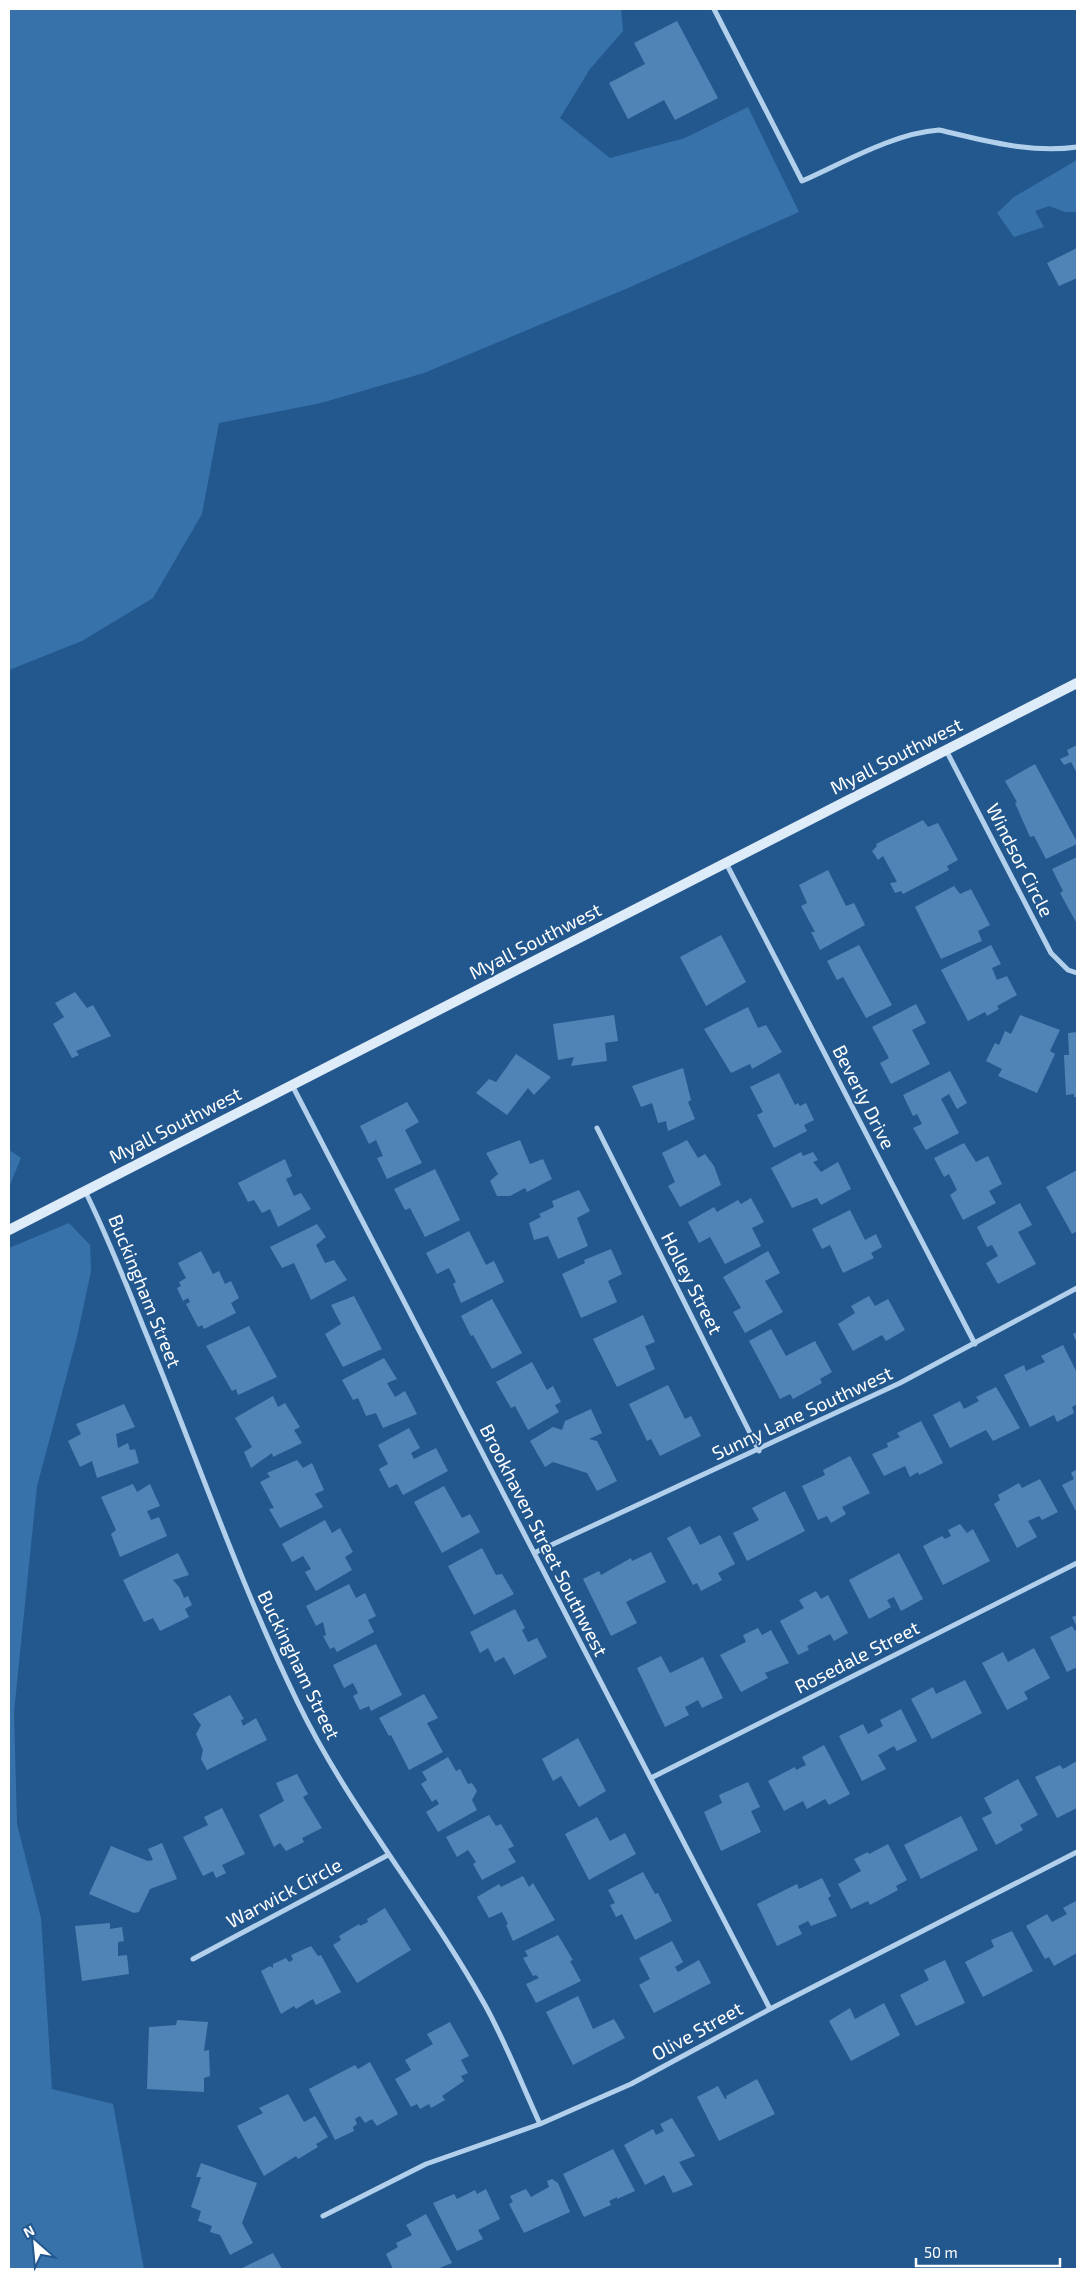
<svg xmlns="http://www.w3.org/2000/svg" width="1086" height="2278" font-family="'Exo 2',sans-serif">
<rect width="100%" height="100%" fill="#23588e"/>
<!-- green -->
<path fill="#3772ab" d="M9,9H621L623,31L590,69L560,118L610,158L685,138L748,107L799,212L628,288L424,373L321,403L219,423L202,514L153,598L82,641L9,670Z
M1077,160V212H1065L1049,206L1035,211L1044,227L1014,237L997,213L1014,197Z
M9,1150L21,1158L9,1187Z
M69,1223L90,1245L91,1271L77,1337L37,1486L14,1712L17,1824L41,1918L52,2089L113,2104L144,2269H9V1248Z"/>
<!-- building -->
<path fill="#5084b7" d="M677,21L718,98L675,120L664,100L628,119L609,83L645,64L634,43Z
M1077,248V278L1059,286L1047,263Z
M1077,745V773L1071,762L1064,765L1060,759L1069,755L1067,750Z
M1035,764L1077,842V844L1046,859L1034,836L1030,837L1015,803L1017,802L1005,781Z
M923,820L928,827L938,823L958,860L947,866L949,870L903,894L901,891L895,893L890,883L897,882L883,856L878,860L872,851L877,846L876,844Z
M1077,857V924L1060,893L1063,891L1052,869Z
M828,870L846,906L854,903L865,925L820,950L811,932H815L801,906L807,903L799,885Z
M954,886L960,894L971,889L990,925L978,931L982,941L941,959L915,907Z
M721,935L746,982L706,1006L680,957Z
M859,945L892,1005L866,1018L843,977L837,980L827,961Z
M991,945L1001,964L992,968L997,980L1007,976L1017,995L997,1006L999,1009L987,1016L985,1012L968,1021L941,970Z
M75,992L87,1008L93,1005L111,1036L76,1051L79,1055L72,1058L53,1024L64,1017L55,1003Z
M916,1004L926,1023L912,1030L930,1064L891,1084L880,1063L889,1058L872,1027Z
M748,1007L758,1028L766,1025L782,1052L752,1069L750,1064L731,1073L704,1029Z
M614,1015L618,1041L605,1043L607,1061L571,1066L574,1057L558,1060L553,1024Z
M1020,1015L1060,1030L1050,1051L1055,1054L1037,1093L998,1076L1002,1069L986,1061L995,1043L999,1045L1005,1031L1011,1034Z
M1077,1032V1097H1074V1094L1066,1095L1064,1055H1069L1068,1033Z
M516,1054L551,1077L534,1095L528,1088L507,1115L476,1093L489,1079L496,1082Z
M683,1068L691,1100L688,1102L695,1119L668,1131L666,1121L658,1123L652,1103L641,1107L632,1086Z
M950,1071L967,1103L957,1109L949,1094L941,1099L959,1133L926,1150L913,1128L922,1124L917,1114L913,1116L903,1095Z
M779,1073L795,1105L798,1103L800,1106L806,1103L814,1120L804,1125L807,1131L774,1148L757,1115L763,1112L750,1087Z
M407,1102L419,1122L405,1130L422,1163L387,1179L377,1158L383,1156L376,1140L369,1144L360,1126Z
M520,1140L530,1164L543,1159L552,1179L527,1192L525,1188L510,1196H497L490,1181L498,1174L486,1153Z
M687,1140L698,1158L705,1154L714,1166L721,1185L680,1207L668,1186L675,1182L662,1153Z
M964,1143L976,1162L988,1156L1002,1184L989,1191L996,1203L963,1220L950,1195L957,1190L949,1174L944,1177L934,1158Z
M801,1152L803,1156L813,1152L818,1160L813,1162L821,1172L838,1162L851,1189L821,1205L817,1198L792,1208L771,1168Z
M285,1159L292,1176L286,1179L294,1196L301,1193L311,1209L278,1227L270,1209L262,1213L254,1200L248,1202L238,1183Z
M435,1169L460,1220L425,1237L410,1208L405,1210L394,1189Z
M1077,1170V1231L1072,1234L1046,1187Z
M579,1190L590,1211L577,1218L588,1246L558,1259L548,1236L534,1240L529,1223L541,1217L539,1214L554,1207L552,1201Z
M751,1198L764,1222L752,1228L761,1246L725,1264L710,1237L699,1243L688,1222L714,1207L717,1212L738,1200L741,1204Z
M1020,1203L1032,1225L1018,1232L1036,1264L998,1284L986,1263L998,1256L992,1245L987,1247L977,1227Z
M850,1210L865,1240L876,1234L882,1247L871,1253L874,1258L843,1273L830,1245L822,1249L812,1229Z
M317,1224L326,1237L316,1245L325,1263L334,1260L347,1280L311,1300L294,1263L282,1268L270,1247Z
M469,1231L486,1265L494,1261L504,1282L461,1303L453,1284L456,1282L449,1268L437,1274L426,1253Z
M611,1249L622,1274L608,1281L617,1302L581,1318L562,1274L585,1263L584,1260Z
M201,1251L213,1274L219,1271L225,1284L231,1281L239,1298L231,1303L236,1313L204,1329L202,1325L198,1327L186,1304L190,1302L188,1298L183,1301L177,1288L181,1286L179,1282L186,1278L178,1263Z
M768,1251L780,1273L765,1281L783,1312L745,1333L733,1312L741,1308L723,1277Z
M354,1296L382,1349L343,1367L325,1334L341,1324L331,1305Z
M869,1296L875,1306L888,1299L905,1330L886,1341L882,1335L853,1351L838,1324L855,1313L851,1306Z
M492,1299L522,1353L492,1369L473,1335L471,1336L461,1316Z
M643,1315L655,1342L645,1346L655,1369L617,1387L593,1339Z
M249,1326L277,1377L238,1395L236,1389L232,1391L206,1346Z
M771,1329L786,1356L815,1341L832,1372L820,1379L822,1383L793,1399L790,1394L780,1399L749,1341Z
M1077,1332V1343L1073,1334Z
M1063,1345L1077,1373V1404L1072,1407L1074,1413L1057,1422L1054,1415L1030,1427L1004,1375L1024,1365L1026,1371L1045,1362L1041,1356Z
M384,1358L397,1379L387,1383L395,1397L405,1391L417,1414L383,1428L376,1413L366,1416L358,1398L353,1400L342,1380Z
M532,1362L547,1390L553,1386L561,1402L555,1405L559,1412L528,1430L515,1406L511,1408L496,1382Z
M668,1385L685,1419L691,1416L701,1436L660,1456L651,1439L647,1441L629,1404Z
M996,1387L1020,1428L993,1441L986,1430L950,1448L933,1415L960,1401L964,1409L979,1401L976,1397Z
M273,1396L278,1407L285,1403L300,1427L294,1430L302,1443L273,1457L272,1453L251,1468L244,1452L252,1447L235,1418Z
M124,1404L135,1427L116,1434L118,1448L128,1443L130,1450L135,1449L139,1463L97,1478L92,1461L80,1467L68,1441L81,1434L76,1424Z
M591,1409L602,1433L589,1439L597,1441L617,1481L597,1491L587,1473L553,1462L545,1467L530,1441L553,1427L562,1430L565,1421Z
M921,1421L943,1463L919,1475L918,1472L910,1477L905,1466L884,1476L872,1454L888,1447L887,1443L900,1437L897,1433Z
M409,1428L420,1448L411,1453L414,1459L436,1448L448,1471L403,1495L397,1484L389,1488L379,1469L388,1464L378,1445Z
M850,1456L870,1493L842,1507L846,1514L831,1523L827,1516L818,1520L802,1486L825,1475L823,1470Z
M297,1460L303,1468L312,1463L324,1490L315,1494L323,1507L280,1528L269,1509L274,1508L260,1482L270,1477L267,1473Z
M1077,1469V1513L1062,1485L1074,1479L1071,1473Z
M1040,1479L1058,1512L1042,1520L1039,1516L1028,1521L1037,1537L1017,1548L994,1504L1000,1500L998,1495L1019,1483L1022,1488Z
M133,1484L137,1492L150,1484L160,1506L147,1511L151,1520L159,1517L167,1536L120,1557L111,1534L116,1530L101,1497Z
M444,1486L462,1518L470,1514L480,1532L442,1553L414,1502Z
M785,1491L805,1531L747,1561L733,1533L759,1520L752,1508Z
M325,1520L332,1533L340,1528L353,1552L345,1557L352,1570L316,1591L305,1572L311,1569L303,1556L292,1562L282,1544Z
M960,1524L967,1533L973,1529L990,1561L943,1585L923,1546L942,1536L945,1539L951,1536L948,1530Z
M690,1526L700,1545L720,1535L735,1564L718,1573L722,1580L701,1591L697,1583L693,1585L667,1538Z
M482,1548L496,1575L502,1574L514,1594L474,1615L448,1566Z
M651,1552L666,1582L626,1602L637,1623L611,1636L583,1579L599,1571L601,1575L631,1558L632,1561Z
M178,1553L189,1575L173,1580L180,1588L184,1598L188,1596L192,1605L185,1609L189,1617L160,1631L153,1618L144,1622L123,1580Z
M899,1553L923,1599L901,1611L894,1597L887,1600L891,1607L869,1619L849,1580Z
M349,1584L356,1598L365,1593L376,1616L368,1620L374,1632L337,1652L334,1647L330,1649L323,1636L326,1635L323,1622L316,1626L306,1606Z
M816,1591L821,1599L828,1595L848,1633L834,1641L830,1634L807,1646L809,1650L798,1655L780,1621L804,1608L799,1600Z
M515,1609L525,1628L522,1630L528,1642L537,1638L547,1657L514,1675L504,1657L495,1662L488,1648L480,1653L470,1632Z
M1077,1615V1627L1072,1617Z
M1072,1626L1075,1631L1077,1629V1667L1067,1672L1050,1637Z
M758,1628L762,1635L771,1630L789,1663L765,1673L768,1678L741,1692L720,1655L746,1642L743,1635Z
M376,1644L402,1695L371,1711L369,1706L360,1710L353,1696L358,1693L353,1683L344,1688L333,1665Z
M1034,1648L1050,1678L1024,1692L1028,1699L1007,1710L982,1663L1003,1652L1008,1662Z
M661,1656L670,1673L703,1657L723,1698L702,1708L698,1700L685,1707L689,1715L665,1727L637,1668Z
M965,1680L982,1713L932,1739L911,1699L933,1687L936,1694Z
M424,1694L438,1718L427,1723L443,1752L409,1770L391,1735L389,1736L379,1718Z
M230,1695L244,1719L241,1720L243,1726L256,1718L267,1740L207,1770L201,1759L203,1750L196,1734L201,1725L193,1714Z
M901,1709L917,1741L897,1751L894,1746L878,1755L886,1769L862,1781L839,1736L863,1724L868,1734L883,1726L880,1720Z
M578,1738L606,1791L579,1807L561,1776L553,1781L542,1759Z
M824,1745L850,1794L829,1805L825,1799L807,1809L803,1801L784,1811L768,1781L795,1767L796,1770L806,1765L802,1757Z
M448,1757L456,1771L460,1769L468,1784L472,1783L477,1791L472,1800L477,1810L438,1832L426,1812L439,1804L436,1799L432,1802L421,1784L427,1780L422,1772Z
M1077,1761V1808L1057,1818L1035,1777L1060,1765L1063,1769Z
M297,1774L308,1794L303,1797L322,1828L302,1838L304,1842L286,1851L280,1843L274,1847L259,1815L284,1801L276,1783Z
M1018,1779L1038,1815L1020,1825L1023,1830L996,1845L982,1818L992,1813L984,1798Z
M748,1782L760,1807L751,1811L761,1832L721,1851L704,1812L722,1803L719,1795Z
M222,1808L245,1854L222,1865L226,1873L216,1878L213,1871L203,1876L183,1837L208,1825L204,1817Z
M489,1815L496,1826L501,1824L514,1846L508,1849L516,1862L482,1880L473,1864L476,1862L468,1850L457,1857L446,1837Z
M961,1816L978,1850L921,1879L904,1845Z
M597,1817L610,1841L625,1833L636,1854L589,1880L565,1834Z
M162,1843L177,1879L150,1889L139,1912L134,1913L89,1894L111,1846L148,1861L153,1860L148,1849Z
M888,1844L907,1880L896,1886L898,1890L870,1905L868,1901L851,1909L838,1884L861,1871L854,1859L868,1852L869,1854Z
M643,1872L655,1894L658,1893L672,1921L635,1940L622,1914L616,1917L610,1905L615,1903L608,1890Z
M523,1876L529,1887L533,1883L555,1920L513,1941L506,1925L508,1924L502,1912L489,1918L477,1897L499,1884L501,1887Z
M822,1878L831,1896L828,1898L837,1916L811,1926L808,1921L798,1926L802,1934L777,1946L757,1904L797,1884L799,1889Z
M1076,1901L1077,1953L1054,1966L1049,1957L1045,1959L1026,1926L1047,1914L1052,1922L1067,1914L1063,1908Z
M385,1908L411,1950L357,1983L333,1945L341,1940L339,1936L359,1924L360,1926L368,1922L367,1919Z
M110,1923V1929L122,1927L124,1941L118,1942V1956L127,1955L129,1974L82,1981L75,1926Z
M1012,1931L1033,1971L983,1997L965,1962L994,1947L991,1940Z
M558,1935L573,1960L570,1961L581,1981L536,2003L526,1984L539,1978L536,1975L533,1976L523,1958L528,1956L525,1951Z
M672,1941L683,1962L675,1967L678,1972L699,1960L711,1983L654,2013L639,1985L650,1979L639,1958Z
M311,1946L318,1956L321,1955L341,1992L316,2005L313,1999L296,2009L294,2006L281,2014L261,1971L270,1966L273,1968V1964L286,1958L289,1962L293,1960L291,1955Z
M945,1960L965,2003L916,2026L900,1995L929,1980L924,1970Z
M578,1996L593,2029L614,2019L625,2038L573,2065L546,2012Z
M884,2003L900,2035L851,2061L829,2021L850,2008L855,2019Z
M177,2020L208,2022L204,2051L209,2050L210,2076L204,2078V2092L147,2089L149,2027L176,2025Z
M450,2022L469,2056L461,2060L468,2073L461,2076L464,2081L442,2096L445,2100L431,2108L429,2104L420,2109L417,2104L411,2107L395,2079L411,2070L405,2060L433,2044L427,2034Z
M370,2062L398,2114L377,2126L372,2119L365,2123L360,2116L355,2119L357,2124L353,2127L354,2131L335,2140L309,2089L355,2065L358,2069Z
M757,2079L775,2114L719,2141L697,2097L718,2086L725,2099L727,2098L726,2096Z
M288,2094L304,2122L315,2116L328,2137L316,2144L318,2147L298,2159L296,2156L264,2176L237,2126L263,2113L259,2108Z
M672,2118L695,2156L679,2162L693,2185L673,2193L664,2175L645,2185L624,2145L653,2129L656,2135L664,2131L660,2124Z
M613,2149L635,2191L617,2199V2197L609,2201L611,2205L584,2217L563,2174Z
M201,2163L257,2183L242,2223L253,2243L230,2255L220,2235L210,2232L212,2226L198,2221L201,2211L191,2207L201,2177H196Z
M552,2179L558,2183L570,2212L524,2233L509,2204L513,2202L510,2196L526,2189L531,2197L549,2187L547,2181Z
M486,2189L500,2219L478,2230L483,2239L457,2251L433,2203L454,2194L457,2199L475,2190L477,2194Z
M426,2214L452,2263L437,2269H393L386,2254L398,2247L396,2243L412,2235L406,2225Z
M273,2253L282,2269H240Z"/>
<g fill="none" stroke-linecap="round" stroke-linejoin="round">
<!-- street -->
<path stroke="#b2d0eb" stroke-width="5" d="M714,9L802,181C843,163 894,133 939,130C984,140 1030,154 1077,147
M946,750L1051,953L1068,970L1077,973
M726,863L975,1344
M292,1085L770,2009
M597,1128L759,1451
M85,1191C108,1237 126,1284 145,1331C196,1455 239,1582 298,1703C350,1810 428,1902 485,2005C506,2043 522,2085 540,2124
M534,1553L900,1383L1077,1288
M651,1778L1077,1563
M193,1959L388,1855
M323,2216L426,2164L540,2124L631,2084L770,2009L1077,1852"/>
<!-- secondary -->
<path stroke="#deebf9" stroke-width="10" d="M9,1230L1077,683"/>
</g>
<g text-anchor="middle" stroke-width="4" stroke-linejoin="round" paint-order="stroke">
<!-- street labels -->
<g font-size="19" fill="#fff" stroke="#23588e">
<text transform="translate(896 756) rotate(-27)" y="7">Myall Southwest</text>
<text transform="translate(1020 860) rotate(63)" y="7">Windsor Circle</text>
<text transform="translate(535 941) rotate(-27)" y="7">Myall Southwest</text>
<text transform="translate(864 1097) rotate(63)" y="7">Beverly Drive</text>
<text transform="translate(175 1125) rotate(-27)" y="7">Myall Southwest</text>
<text transform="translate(692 1283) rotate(63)" y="7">Holley Street</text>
<text transform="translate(145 1291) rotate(68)" y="7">Buckingham Street</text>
<text transform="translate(802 1413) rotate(-25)" y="7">Sunny Lane Southwest</text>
<text transform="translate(544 1540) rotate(63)" y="7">Brookhaven Street Southwest</text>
<text transform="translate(857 1657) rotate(-27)" y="7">Rosedale Street</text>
<text transform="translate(299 1665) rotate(64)" y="7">Buckingham Street</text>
<text transform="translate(284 1893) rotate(-28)" y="7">Warwick Circle</text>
<text transform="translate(697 2031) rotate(-29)" y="7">Olive Street</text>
</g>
</g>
<!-- border -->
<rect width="1086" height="2278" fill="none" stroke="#ffffff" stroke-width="20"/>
<!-- north arrow -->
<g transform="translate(35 2243) rotate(333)" stroke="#23588e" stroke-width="4" paint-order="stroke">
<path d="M0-4L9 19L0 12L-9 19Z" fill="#ffffff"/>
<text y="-8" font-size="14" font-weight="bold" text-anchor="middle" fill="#ffffff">N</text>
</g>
<!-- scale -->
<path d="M916 2258v8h144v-8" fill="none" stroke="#ffffff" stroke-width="2.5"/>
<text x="924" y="2258" font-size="15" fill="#ffffff" stroke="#23588e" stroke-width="4" paint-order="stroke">50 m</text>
</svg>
